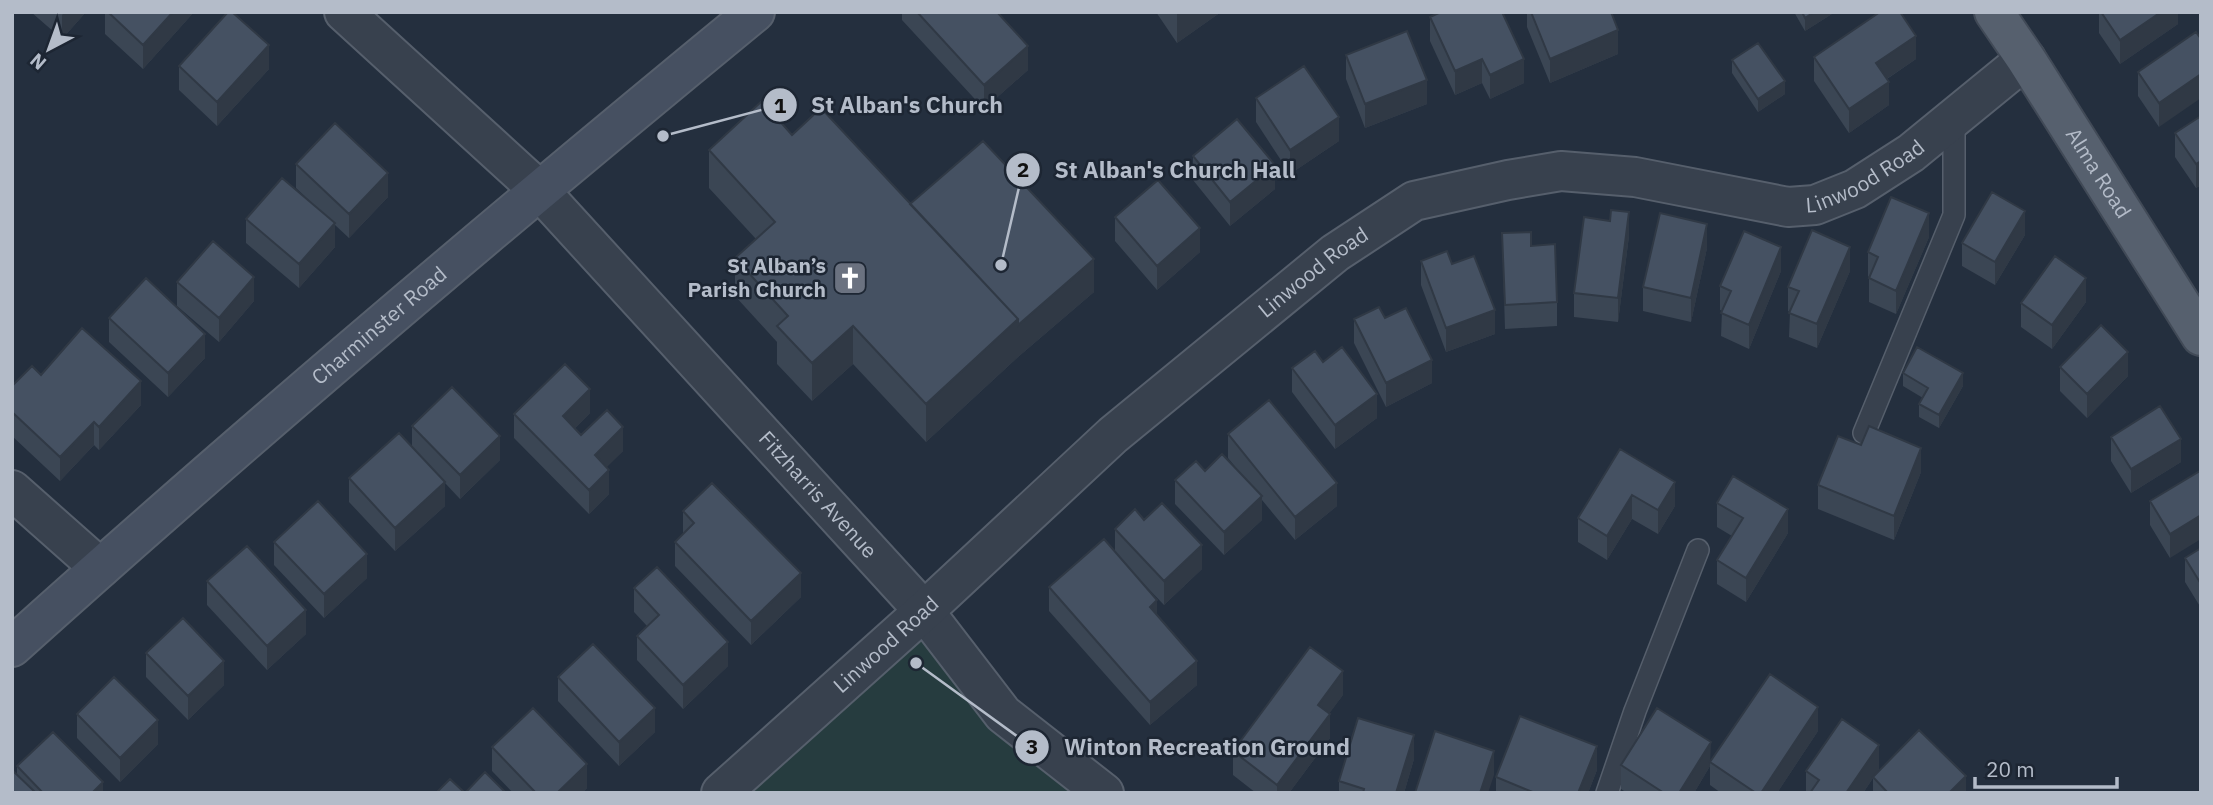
<svg xmlns="http://www.w3.org/2000/svg" width="2213" height="805" font-family="'IBM Plex Sans',sans-serif">
<rect width="100%" height="100%" fill="#242f3e"/>
<!-- green -->
<path fill="#263c3f" d="M924,611L1003,714L1114,793H721Z"/>
<g fill="none" stroke-linecap="round" stroke-linejoin="round">
<!-- service casing -->
<g stroke="#565f6c" stroke-width="24">
<path id="service" d="M1864,433L1954,215V118
M1607,793L1635,711L1698,550"/>
</g>
<!-- minor casing -->
<g stroke="#565f6c" stroke-width="42">
<g id="minor">
<path id="s1" d="M344,12L539,190L924,611L1003,714L1104,793"/>
<path d="M12,490L100,568"/>
<path id="s2" d="M721,793L924,611L1113,435L1335,253L1414,201L1508,180L1561,171L1635,177L1788,207L1815,205L1855,189L1911,153L2026,59"/>
</g>
</g>
<!-- secondary casing -->
<g stroke="#565f6c" stroke-width="42">
<g id="secondary">
<path id="s3" d="M12,647C254,429 503,219 755,12"/>
</g>
</g>
<!-- primary casing -->
<g stroke="#414a57" stroke-width="42">
<g id="primary">
<path id="s4" d="M1994,12L2026,59L2201,336"/>
</g>
</g>
<!-- service -->
<use href="#service" stroke="#38414e" stroke-width="21"/>
<!-- minor -->
<use href="#minor" stroke="#38414e" stroke-width="38"/>
<!-- secondary -->
<use href="#secondary" stroke="#465061" stroke-width="38"/>
<!-- primary -->
<use href="#primary" stroke="#56606e" stroke-width="38"/>
</g>
<!-- wall -->
<path fill="#3b4654" d="M31,12H86L62,39Z
M105,12H194L143,69L105,34Z
M902,12H997L1028,70L984,109L902,20Z
M1156,12H1221L1177,43Z
M1527,12H1611L1618,54L1550,83L1527,27Z
M1794,12H1835L1805,31Z
M2099,12H2178V24L2120,64L2099,33Z
M1430,17L1524,83L1490,99L1482,83L1455,95L1430,41Z
M2196,32L2159,127L2138,96V72Z
M1346,55L1427,104L1365,128L1346,79Z
M1814,57L1916,59L1887,79L1889,105L1849,133L1814,81Z
M1732,60L1785,94L1758,112L1732,73Z
M179,66L269,69L217,126L179,90Z
M1256,98L1339,141L1290,174L1256,122Z
M2201,116V185L2196,188L2175,157V133Z
M792,135L910,204L1094,292L1018,357L926,442L853,364L812,401L777,364V342L735,296V258L756,239L709,188V150Z
M1193,156L1275,189L1230,226L1193,180Z
M296,164L388,197L349,238L335,225V247L299,288L246,243V219L316,207L296,188Z
M1115,217L1200,252L1157,290L1115,241Z
M1610,221L1629,236L1618,322L1574,317V293Z
M1502,233L1531,246L1557,302V326L1505,329Z
M2025,235L1995,285L1962,266V243Z
M1929,237L1896,314L1869,302V277L1868,276V252Z
M1707,248L1691,322L1643,311V287Z
M1421,261L1495,334L1446,352L1421,285Z
M1781,271L1749,349L1721,336L1722,311L1720,310V286Z
M1850,271L1817,348L1789,337L1790,312L1788,311V287Z
M177,282L254,301L219,342L177,306Z
M2086,302L2052,349L2021,327V303Z
M109,318L205,358L168,397L109,342Z
M1385,318L1432,383L1386,407L1354,343V319Z
M1323,362L1377,418L1335,449L1292,392V368Z
M2060,367L2128,376L2087,418L2060,391Z
M1903,373L1963,386L1939,428L1919,417V404L1923,398L1903,386Z
M41,375L141,405L99,450L94,445L60,481L12,436V386Z
M590,413L575,428L581,435L623,451L606,467L609,494L589,514L514,438V414Z
M412,426L500,460L460,499L445,483V506L395,551L349,502V478L412,447Z
M1228,434L1337,506L1295,540L1262,500V520L1224,555L1175,504V480L1205,471L1241,474L1228,458Z
M2111,437L2181,462L2131,493L2111,461Z
M1620,449L1675,506L1658,534L1632,519L1607,560L1578,542V518Z
M2200,471L2170,558L2150,525V501Z
M1921,472L1894,540L1818,509V485Z
M1717,503L1788,533L1746,602L1717,584V560L1732,536L1717,527Z
M683,511L801,597L751,645L675,566V542L683,534Z
M1144,520L1202,569L1164,605L1140,580L1157,616L1197,685L1150,725L1049,611V587L1115,551V529Z
M274,542L367,578L324,618L274,565Z
M2201,548V608L2185,582V558Z
M207,581L306,634L267,670L207,605Z
M634,588L728,666L683,709L637,660V636L647,626L634,612Z
M146,653L224,685L188,720L146,677Z
M558,677L655,732L619,766L558,701Z
M1343,695L1329,713L1330,738L1289,793H1256L1233,775V751Z
M77,714L158,744L120,782L77,738Z
M1818,731L1777,793H1721L1710,785V766L1694,793H1627L1621,789V765L1711,761Z
M492,747L587,788L582,793H513L492,771Z
M1414,759L1404,793H1339V781Z
M17,766L103,793H12L17,775Z
M1879,769L1876,774L1966,793H1873V778L1863,793H1806V771Z
M1597,770L1588,793H1496V777Z"/>
<!-- shaded-wall -->
<path fill="#303945" d="M65,12H86L62,39V15Z
M173,12H194L143,69V45Z
M1177,12H1221L1177,43Z
M1814,12H1835L1805,31V18Z
M2161,12H2178V24L2120,64V40Z
M1618,30V54L1550,83V59Z
M1916,36V59L1876,86V63Z
M269,45V69L217,126V102Z
M1028,46V70L984,109V85Z
M1482,59V83L1455,95V71Z
M1524,59V83L1490,99V75Z
M2201,74V98L2159,127V103Z
M1427,80V104L1365,128V104Z
M1785,81V94L1758,112V99Z
M1889,82V105L1849,133V109Z
M1339,117V141L1290,174V150Z
M2201,161V185L2196,188V164Z
M1275,165V189L1230,226V202Z
M388,173V197L349,238V214Z
M2025,211V235L1995,285V262Z
M1629,212V236L1618,322V298Z
M1929,213V237L1896,314V291Z
M335,223V247L299,288V264Z
M1707,224V248L1691,322V298Z
M1200,228V252L1157,290V266Z
M1781,247V271L1749,349V325Z
M1850,247V271L1817,348V324Z
M1094,259V292L1018,357L926,442V404L1018,319Z
M254,277V301L219,342V318Z
M2086,278V302L2052,349V325Z
M1495,310V334L1446,352V328Z
M853,326V364L812,401V363Z
M205,334V358L168,397V373Z
M2128,352V376L2087,418V394Z
M1432,360V383L1386,407V383Z
M1963,373V386L1939,428V415Z
M141,381V405L99,450V427Z
M590,389V413L563,440V416Z
M1377,394V418L1335,449V425Z
M94,422V445L60,481V457Z
M623,427V451L595,479V455Z
M500,436V460L460,499V475Z
M2181,439V462L2131,493V469Z
M1921,448V472L1894,540V516Z
M609,470V494L589,514V490Z
M445,482V506L395,551V528Z
M1675,482V506L1658,534V510Z
M1337,483V506L1295,540V517Z
M1632,495V519L1607,560V536Z
M1262,496V520L1224,555V532Z
M1788,509V533L1746,602V578Z
M2201,515V539L2170,558V534Z
M1202,545V569L1164,605V581Z
M367,554V578L324,618V594Z
M801,573V597L751,645V621Z
M1157,600V624L1150,607Z
M306,610V634L267,670V646Z
M728,642V666L683,709V685Z
M224,661V685L188,720V696Z
M1197,661V685L1150,725V702Z
M1343,671V695L1318,729V705Z
M1818,707V731L1777,793H1761Z
M655,708V732L619,766V742Z
M1330,714V738L1289,793H1277V785Z
M158,720V744L120,782V758Z
M1414,735V759L1404,793H1396Z
M1711,742L1710,766L1694,793H1679Z
M1879,745V769L1863,793H1846Z
M1597,746V770L1588,793H1578Z
M1494,751V775L1488,793H1480Z
M587,764V788L582,793H557Z
M1966,776V793H1949Z
M103,782V793H92Z"/>
<!-- building -->
<path fill="#455162" stroke="#303945" stroke-width="2" d="M108,12H173L143,45Z
M228,12H232L269,45L217,102L179,66Z
M917,12H997L1028,46L984,85Z
M1441,12H1502L1524,59L1490,75L1482,59L1455,71L1430,17Z
M1531,12H1611L1618,30L1550,59Z
M1802,12H1814L1805,18Z
M1880,12H1900L1916,36L1876,63L1889,82L1849,109L1814,57Z
M2101,12H2161L2120,40Z
M1407,31L1427,80L1365,104L1346,55Z
M2196,32L2201,39V74L2159,103L2138,72Z
M1758,43L1785,81L1758,99L1732,60Z
M1304,66L1339,117L1290,150L1256,98Z
M762,101L792,135L821,108L1018,319L926,404L853,326L812,363L777,326L788,316L735,258L775,222L709,150Z
M2201,116V161L2196,164L2175,133Z
M1237,119L1275,165L1230,202L1193,156Z
M335,123L388,173L349,214L296,164Z
M983,141L1094,259L1018,325V319L910,204Z
M282,178L335,223L299,264L246,219Z
M1158,180L1200,228L1157,266L1115,217Z
M1992,192L2025,211L1995,262L1962,243Z
M1891,197L1929,213L1896,291L1869,278L1878,257L1868,252Z
M1611,210L1629,212L1618,298L1574,293L1584,217L1610,221Z
M1660,213L1707,224L1691,298L1643,287Z
M1812,230L1850,247L1817,324L1789,313L1799,291L1788,287Z
M1744,231L1781,247L1749,325L1721,313L1731,291L1720,286Z
M1531,232V246L1555,244L1557,302L1505,305L1502,233Z
M213,241L254,277L219,318L177,282Z
M1447,251L1452,264L1474,256L1495,310L1446,328L1421,261Z
M2055,256L2086,278L2052,325L2021,303Z
M146,278L205,334L168,373L109,318Z
M1379,307L1385,318L1406,308L1432,360L1386,383L1354,319Z
M2101,325L2128,352L2087,394L2060,367Z
M82,328L141,381L99,427L94,422L60,457L12,412V386L32,366L41,375Z
M1342,347L1377,394L1335,425L1292,368L1315,351L1323,362Z
M1917,347L1963,373L1939,415L1919,404L1928,388L1903,373Z
M565,364L590,389L563,416L581,435L607,410L623,427L595,455L609,470L589,490L514,414Z
M452,387L500,436L460,475L412,426Z
M1269,400L1337,483L1295,517L1228,434Z
M2160,406L2181,439L2131,469L2111,437Z
M1869,426L1921,448L1894,516L1818,485L1838,436L1861,445Z
M399,433L445,482L395,528L349,478Z
M1620,449L1675,482L1658,510L1632,495L1607,536L1578,518Z
M1222,454L1262,496L1224,532L1175,480L1196,461L1205,471Z
M2200,471L2201,473V515L2170,534L2150,501Z
M1733,476L1788,509L1746,578L1717,560L1743,518L1717,503Z
M712,483L801,573L751,621L675,542L694,523L683,511Z
M318,501L367,554L324,594L274,542Z
M1162,503L1202,545L1164,581L1115,529L1135,509L1144,520Z
M1104,539L1157,600L1150,607L1197,661L1150,702L1049,587Z
M247,546L306,610L267,646L207,581Z
M2201,548V584L2185,558Z
M657,567L728,642L683,685L637,636L659,615L634,588Z
M183,618L224,661L188,696L146,653Z
M593,644L655,708L619,742L558,677Z
M1310,647L1343,671L1318,705L1330,714L1277,785L1233,751Z
M1770,674L1818,707L1761,793H1756L1710,762Z
M114,677L158,720L120,758L77,714Z
M533,708L587,764L557,793H536L492,747Z
M1657,708L1711,742L1679,793H1664L1621,765Z
M1520,716L1597,746L1578,793H1535L1496,777Z
M1358,718L1414,735L1396,793H1363L1364,789L1339,781Z
M1842,719L1879,745L1846,793H1810L1819,780L1806,771Z
M1919,730L1966,776L1949,793H1888L1873,777Z
M1435,731L1494,751L1480,793H1415Z
M53,732L103,782L92,793H43L17,766Z
M12,770L36,793H12Z
M485,772L506,793H436L450,779L465,793Z"/>
<!-- icons -->
<defs>
<g id="church-square" transform="scale(1.75)"><rect x="-9" y="-9" width="18" height="18" rx="4" fill="#6b7280" stroke="#1d2633"/><path d="M-1.2-6h2.4v3.5h3.3v2.4h-3.3V6h-2.4V-.1h-3.3v-2.4h3.3Z" fill="#fff"/></g>
</defs>
<g fill-rule="evenodd">
<use href="#church-square" x="850" y="278"/>
</g>
<g text-anchor="middle" stroke-width="5" stroke-linejoin="round" paint-order="stroke">
<!-- street labels -->
<g font-size="21" fill="#b4bcc9" stroke="#1d2633">
<text dy="7" stroke="none"><textPath href="#s2" startOffset="1377">Linwood Road</textPath></text>
<text dy="7" stroke="none"><textPath href="#s4" startOffset="192">Alma Road</textPath></text>
<text dy="7" stroke="none"><textPath href="#s2" startOffset="789">Linwood Road</textPath></text>
<text dy="7" stroke="none"><textPath href="#s3" startOffset="488">Charminster Road</textPath></text>
<text dy="7" stroke="none"><textPath href="#s1" startOffset="677">Fitzharris Avenue</textPath></text>
<text dy="7" stroke="none"><textPath href="#s2" startOffset="222">Linwood Road</textPath></text>
</g>
<!-- poi labels -->
<g font-size="21" font-weight="bold" fill="#b4bcc9" stroke="#1d2633" text-anchor="end">
<text x="826" y="273">St Alban’s<tspan x="826" dy="24">Parish Church</tspan></text>
</g>
</g>
<!-- callouts -->
<path fill="none" stroke="#b4bcc9" stroke-width="2.5" d="M663 136L780 105M1001 265L1023 170M916 663L1032 747"/>
<g fill="#b4bcc9" stroke="#1d2633" stroke-width="2.5">
<circle cx="663" cy="136" r="7"/>
<circle cx="1001" cy="265" r="7"/>
<circle cx="916" cy="663" r="7"/>
<circle cx="780" cy="105" r="18"/>
<circle cx="1023" cy="170" r="18"/>
<circle cx="1032" cy="747" r="18"/>
</g>
<g font-size="21" text-anchor="middle" font-weight="bold" fill="#111">
<text x="780" y="113">1</text>
<text x="1023" y="177">2</text>
<text x="1032" y="754">3</text>
</g>
<g font-size="23" text-anchor="middle" font-weight="bold" fill="#b4bcc9" stroke="#1d2633" stroke-width="5" stroke-linejoin="round" paint-order="stroke">
<text x="907" y="113">St Alban's Church</text>
<text x="1175" y="178">St Alban's Church Hall</text>
<text x="1207" y="755">Winton Recreation Ground</text>
</g>
<!-- border -->
<rect width="2213" height="805" fill="none" stroke="#b4bcc9" stroke-width="28"/>
<!-- north arrow -->
<g transform="translate(49 49) rotate(221)" stroke="#1d2633" stroke-width="5" paint-order="stroke">
<path d="M0-5L12 26L0 18L-12 26Z" fill="#b4bcc9"/>
<text y="-10" font-size="19" font-weight="bold" text-anchor="middle" fill="#b4bcc9">N</text>
</g>
<!-- scale -->
<path d="M1975 777v10h142v-10" fill="none" stroke="#b4bcc9" stroke-width="3.5"/>
<text x="1986" y="777" font-size="21" fill="#b4bcc9" stroke="#1d2633" stroke-width="5" paint-order="stroke">20 m</text>
</svg>
